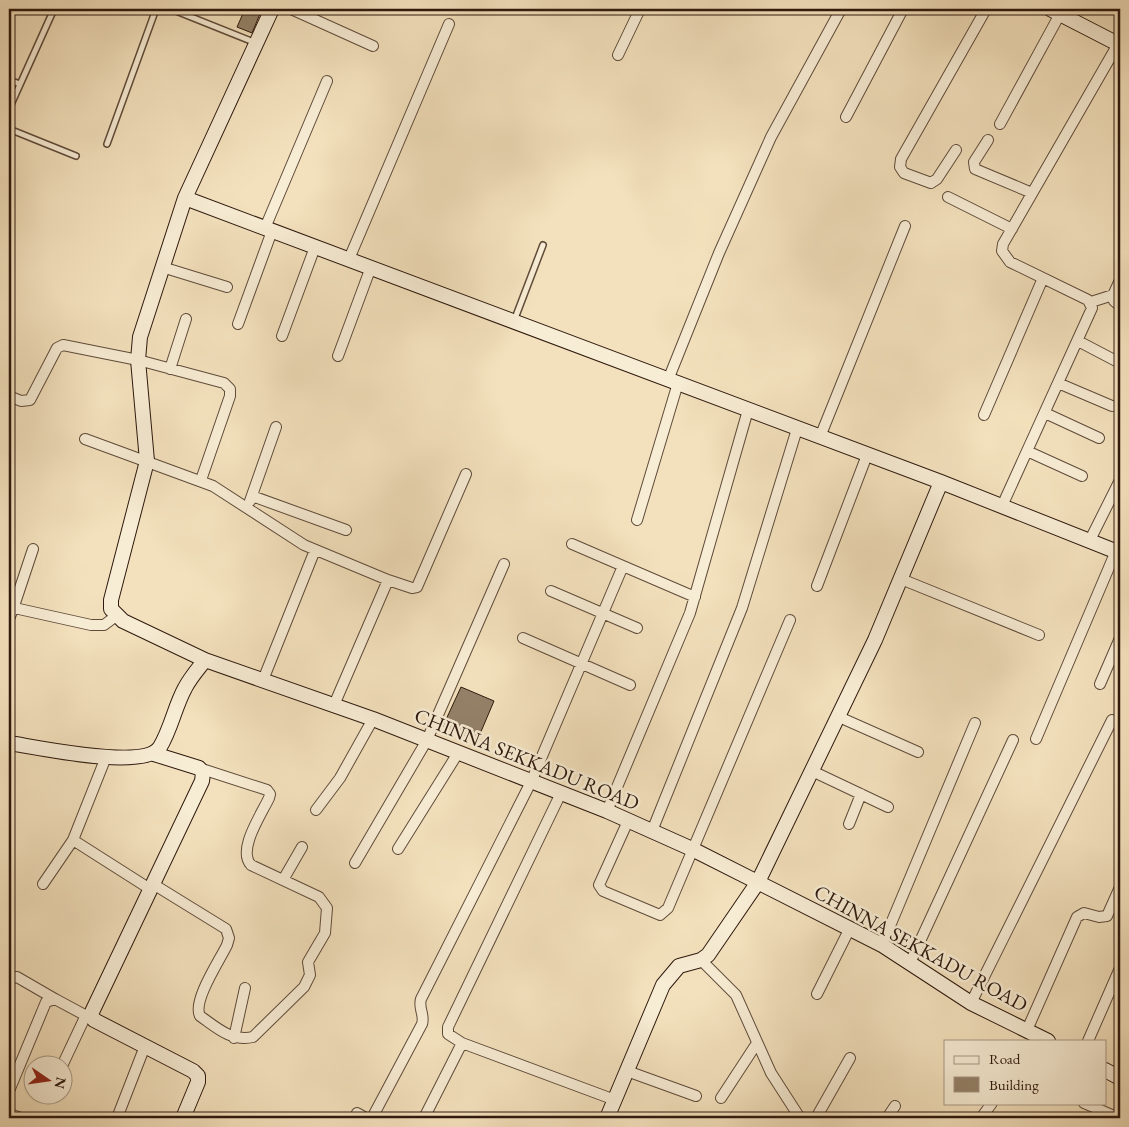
<svg xmlns="http://www.w3.org/2000/svg" width="1129" height="1127" font-family="'EB Garamond',serif">
<rect width="100%" height="100%" fill="#f3e1bd"/>
<filter id="stains"><feTurbulence type="fractalNoise" baseFrequency=".004" numOctaves="4"/><feColorMatrix values="0 0 0 0 .2 0 0 0 0 .09 0 0 0 0 .02 0 0 0 .5 -.17"/></filter>
<radialGradient id="worn" r=".72"><stop offset=".6" stop-color="#630" stop-opacity="0"/><stop offset="1" stop-color="#630" stop-opacity=".3"/></radialGradient>
<!-- building -->
<path fill="#948169" stroke="#2e190e" d="M245,9H262L252,33L237,27Z
M461,687L494,701L477,741L443,726Z"/>
<g fill="none" stroke-linecap="round" stroke-linejoin="round">
<!-- lane casing -->
<g stroke="#5f4b3a" stroke-width="8">
<path id="lane" d="M171,9L256,43
M9,80L20,84
M9,109L54,9
M9,129L76,156
M107,144L156,9
M514,321L543,245"/>
</g>
<!-- street casing -->
<g stroke="#5f4b3a" stroke-width="12">
<path id="street" d="M291,9L373,46
M618,55L640,9
M846,117L903,9
M1000,124L1060,14
M988,140L974,162L975,169L1032,193
M956,150L937,179L931,183L904,173L900,167L901,159L986,9
M948,197L1012,229
M265,228L327,81
M349,259L449,24
M162,267L227,287
M1113,295L1120,280
M1091,302L1113,295L1114,301L1120,306
M238,324L272,231
M282,336L315,247
M1078,341L1120,363
M338,356L371,267
M170,369L186,319
M668,380L719,253L771,137L841,9
M1058,383L1112,406
M9,396L21,401L30,400L57,348L63,345L138,360L224,383L230,389V396L201,480
M1045,413L1099,438
M984,415L1043,278
M820,437L905,226
M85,439L213,486L304,545L388,580L334,705
M1027,451L1082,476
M252,496L346,530
M250,501L276,427
M1002,506L1092,308L1088,300L1010,262L1002,251L1003,244L1118,44
M637,520L678,383
M1090,540L1120,480
M623,566L695,597
M901,579L1039,635
M388,580L412,588L417,587L466,474
M817,586L867,455
M551,591L637,628
M13,609L33,549
M9,619L13,609H19L91,625H104L116,616
M523,638L630,685
M263,680L315,550
M1100,684L1120,638
M839,717L918,752
M1036,739L1116,551
M812,771L888,807
M316,810L340,778L373,719
M607,811L690,613L748,410
M628,821L599,885L603,891L660,915L668,908L790,620
M849,824L861,794
M652,831L742,608L797,429
M73,840L150,889
M398,849L458,753
M355,863L427,740L504,564
M283,880L302,847
M43,884L73,840L106,757
M153,884L226,929L229,938L227,945C220,960 192,1001 200,1016C216,1027 231,1042 253,1037L304,987L310,975L308,962L325,933L327,908L319,897L251,865C237,850 261,815 269,798L270,794L267,790L199,768
M882,945L975,723
M701,960L736,995L771,1073L800,1118
M910,963L1013,740
M9,983L11,978L17,977L55,999
M817,994L850,928
M971,1003L1112,720
M1027,1030L1077,917L1084,913L1099,917L1107,916L1120,887
M234,1038L245,988
M1088,1041L1120,968
M462,1043L615,1100
M62,1066L86,1015
M627,1071L696,1096
M9,1091L46,1002L55,999L94,1020
M721,1098L757,1043
M1084,1103L1119,1118
M357,1113L366,1118
M9,1114L21,1118
M117,1118L145,1046
M372,1118L422,1024C425,1015 418,1008 421,999L531,782L623,566L572,544
M424,1118L462,1043L448,1034V1027L561,793
M816,1118L850,1058
M887,1118L895,1106
M981,1118L992,1103"/>
</g>
<!-- secondary casing -->
<g stroke="#2e190e" stroke-width="16">
<path id="secondary" d="M1050,9L1120,45
M185,198L941,482L1120,553
M205,660L123,621L111,609V600L147,461L138,360L140,337L185,198L272,9
M9,743C36,747 145,771 160,747C171,729 175,706 185,688C190,678 198,669 205,660L373,719L607,811L692,849L882,945L971,1003L1048,1041
M154,754L199,768L203,773L202,781L91,1014L94,1020L193,1071L198,1076V1082L183,1118
M1105,1070L1120,1078
M607,1118L663,985L679,966L701,960L708,955L758,882L875,640L941,482"/>
</g>
<!-- lane -->
<use href="#lane" stroke="#f7ecd4" stroke-width="5"/>
<!-- street -->
<use href="#street" stroke="#f7ecd4" stroke-width="10"/>
<!-- secondary -->
<use href="#secondary" stroke="#f7ecd4" stroke-width="14"/>
</g>
<g text-anchor="middle" stroke-width="5" stroke-linejoin="round" paint-order="stroke">
<!-- street labels -->
<g font-size="20" fill="#2e190e" stroke="#f7ecd4">
<text transform="translate(527 759) rotate(22)" y="7">CHINNA SEKKADU ROAD</text>
<text transform="translate(921 948) rotate(29)" y="7">CHINNA SEKKADU ROAD</text>
</g>
</g>
<!-- margin -->
<rect width="1129" height="1127" fill="none" stroke="#f3e1bd" stroke-width="30"/>
<rect x="10" y="10" width="1109" height="1107" fill="none" stroke="#2e190e" stroke-width="2.5"/>
<rect x="15" y="15" width="1099" height="1097" fill="none" stroke="#2e190e"/>
<!-- legend -->
<rect x="944" y="1040" width="162" height="65" fill="#f7ecd4" stroke="#a79885"/>
<rect x="954" y="1056" width="25" height="8" fill="#f7ecd4" stroke="#a79885"/>
<text x="989" y="1064" font-size="15" fill="#2e190e">Road</text>
<rect x="954" y="1077" width="25" height="15" fill="#948169" stroke="#a79885"/>
<text x="989" y="1090" font-size="15" fill="#2e190e">Building</text>
<!-- north arrow -->
<g transform="translate(48 1080) rotate(103)"><circle r="24" fill="#f7ecd4" stroke="#a79885"/>
<path d="M0-4L9 19L0 12L-9 19Z" fill="#8f2418"/>
<text y="-8" font-size="14" font-weight="bold" text-anchor="middle" fill="#2e190e">N</text>
</g>
<rect width="100%" height="100%" filter="url(#stains)"/>
<rect width="100%" height="100%" fill="url(#worn)"/>
</svg>
